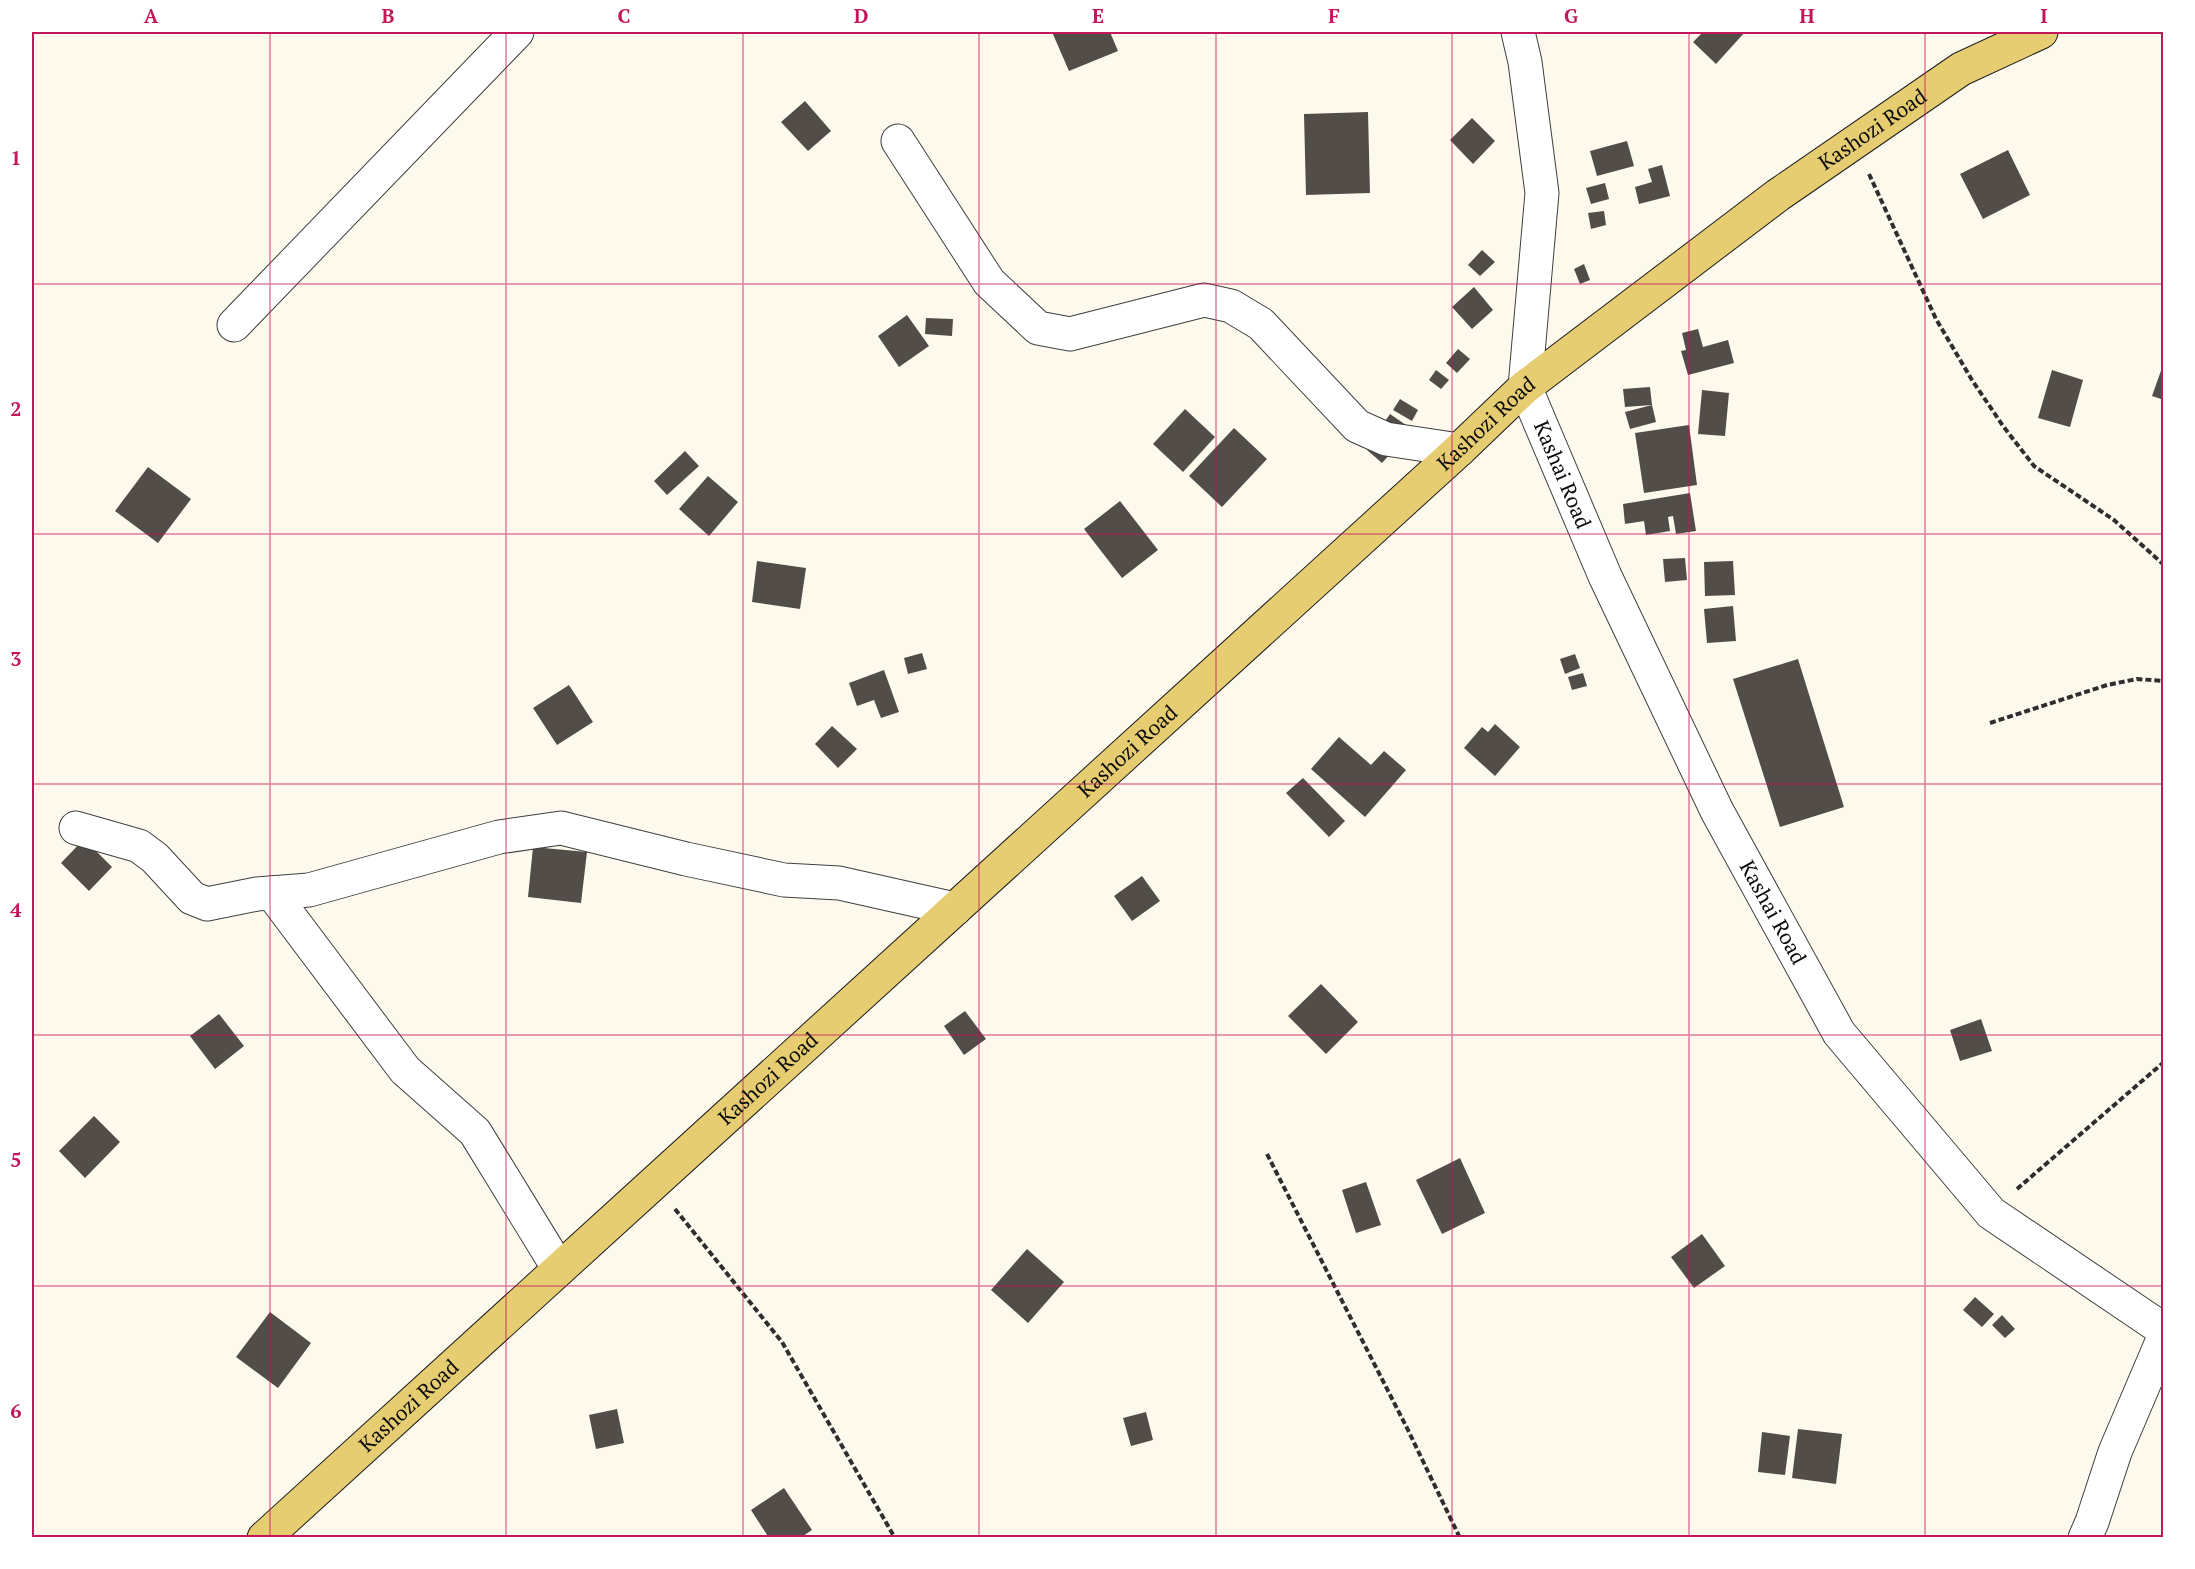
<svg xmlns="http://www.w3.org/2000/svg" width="2195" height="1569" font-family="'PT Serif',serif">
<rect width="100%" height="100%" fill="#fdfaed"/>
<!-- building -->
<path fill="#534d4a" d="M1052,32H1110L1118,51L1069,71Z
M1703,32H1745L1716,64L1693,42Z
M805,101L831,131L808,151L781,122Z
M1368,112L1370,193L1306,195L1304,114Z
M1472,118L1495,141L1473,164L1450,140Z
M1627,141L1634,166L1597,176L1590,151Z
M2008,150L2030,195L1983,219L1960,174Z
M1662,165L1670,196L1639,204L1635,187L1652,182L1648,169Z
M1605,183L1609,199L1591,204L1586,188Z
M1604,211L1606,225L1591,229L1588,213Z
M1482,250L1495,262L1480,276L1468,265Z
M1584,264L1590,280L1580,284L1574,269Z
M1474,287L1493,310L1472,329L1452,307Z
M907,315L929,346L899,367L878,336Z
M926,318L953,319L952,336L925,334Z
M1698,329L1703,347L1728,340L1734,363L1688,375L1681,351L1686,350L1682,333Z
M1458,349L1470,359L1457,373L1446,363Z
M2163,365L2164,366V400L2152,396Z
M1436,370L1449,380L1441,389L1429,380Z
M2052,370L2083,380L2070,427L2038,418Z
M1650,387L1652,405L1625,407L1623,389Z
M1702,390L1729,393L1725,436L1698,434Z
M1400,399L1418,410L1412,421L1393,410Z
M1652,405L1656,422L1630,429L1625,412Z
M1185,409L1215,437L1183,472L1153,444Z
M1390,414L1406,425L1399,435L1383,424Z
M1689,425L1697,485L1644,493L1635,433Z
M1234,428L1267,459L1222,507L1189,476Z
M1374,441L1390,454L1382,463L1367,450Z
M685,451L699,466L667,495L654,481Z
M148,467L191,499L158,543L115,511Z
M708,476L738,502L709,536L679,509Z
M1690,493L1696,531L1676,534L1673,516L1668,517L1670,531L1646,535L1644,521L1625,524L1623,504Z
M1120,501L1158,550L1122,578L1084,529Z
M1685,558L1687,580L1665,582L1663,559Z
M757,561L806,568L800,609L752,602Z
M1733,561L1735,595L1705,596L1704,562Z
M1733,606L1736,641L1707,643L1704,609Z
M922,653L927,669L908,674L904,658Z
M1575,654L1580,668L1565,674L1560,659Z
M1798,659L1844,807L1780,827L1733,679Z
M884,670L899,712L881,718L874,700L857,706L849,683Z
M1583,673L1587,686L1572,690L1568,677Z
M569,685L593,722L557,745L533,708Z
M1495,724L1520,747L1495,776L1464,748L1482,727L1488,732Z
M832,726L857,749L838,768L815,744Z
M1339,737L1371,765L1384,751L1406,770L1365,817L1311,769Z
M1303,778L1345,821L1329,837L1286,793Z
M84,839L112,867L89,891L61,863Z
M533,847L587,852L581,903L528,897Z
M1142,876L1160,901L1132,921L1114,896Z
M1321,984L1358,1022L1326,1054L1288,1016Z
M965,1011L986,1039L964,1055L944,1026Z
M219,1014L244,1046L215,1069L190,1036Z
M1981,1019L1992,1051L1960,1061L1950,1030Z
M94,1116L120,1142L85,1178L59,1151Z
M1460,1158L1485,1213L1442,1234L1416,1180Z
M1366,1182L1381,1225L1356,1233L1342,1190Z
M1702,1234L1725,1266L1694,1288L1671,1257Z
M1027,1249L1064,1282L1028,1323L991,1290Z
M1975,1297L1994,1314L1982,1327L1963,1310Z
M270,1312L311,1343L278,1388L236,1357Z
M2002,1315L2015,1329L2005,1338L1992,1325Z
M617,1409L624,1443L596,1449L589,1415Z
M1146,1412L1153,1440L1131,1446L1123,1418Z
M1798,1429L1842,1434L1836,1484L1792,1478Z
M1762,1432L1790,1436L1785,1475L1758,1472Z
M784,1488L812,1530L800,1538H769L751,1510Z"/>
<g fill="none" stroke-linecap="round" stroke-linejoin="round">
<!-- minor casing -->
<g stroke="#3f3f3f" stroke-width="35">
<g id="minor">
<path id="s1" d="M1518,32L1525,62L1542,193L1525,387L1605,576L1717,811L1839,1033L1991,1213L2164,1330"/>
<path d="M898,141L989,282L1038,328L1070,334L1204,300L1231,306L1261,324L1357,426L1386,439L1459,450"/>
<path d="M234,325L517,32"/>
<path d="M76,828L139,846L155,858L192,898L207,904L257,894L309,890L499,837L561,828L686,859L784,880L839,883L955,909"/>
<path d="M272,893L405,1070L475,1132L559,1269"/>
<path d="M2085,1538L2092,1522L2115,1452L2164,1337"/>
</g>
</g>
<!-- major casing -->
<g stroke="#1d1d1d" stroke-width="35">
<g id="major">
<path id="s2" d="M264,1538L1459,450L1525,387L1778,195L1961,69L2041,32"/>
</g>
</g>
<!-- path -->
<path stroke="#2e2e2e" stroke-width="4" stroke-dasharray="6 3" stroke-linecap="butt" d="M1869,174L1936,319L1972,380L2003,426L2034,466L2114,520L2164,565
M1990,723L2107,685L2137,679L2164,681
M1267,1154L1407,1428L1460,1538
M2017,1189L2164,1062
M675,1209L782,1342L895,1538"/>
<!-- minor -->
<use href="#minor" stroke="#fff" stroke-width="33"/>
<!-- major -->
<use href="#major" stroke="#e7cd72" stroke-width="33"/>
</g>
<!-- grid -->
<path fill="none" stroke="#c2185b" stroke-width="1.5" stroke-opacity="0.55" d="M270,32V1538M506,32V1538M743,32V1538M979,32V1538M1216,32V1538M1452,32V1538M1689,32V1538M1925,32V1538M32,284H2164M32,534H2164M32,784H2164M32,1035H2164M32,1286H2164"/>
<g text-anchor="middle" stroke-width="6" stroke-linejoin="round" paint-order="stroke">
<!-- street labels -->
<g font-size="21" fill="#0c0c0c" stroke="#fff">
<text dy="7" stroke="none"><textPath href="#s2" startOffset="2140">Kashozi Road</textPath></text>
<text dy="7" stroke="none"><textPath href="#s2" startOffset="1654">Kashozi Road</textPath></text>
<text dy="7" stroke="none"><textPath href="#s1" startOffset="453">Kashai Road</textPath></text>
<text dy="7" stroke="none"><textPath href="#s2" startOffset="1168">Kashozi Road</textPath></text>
<text dy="7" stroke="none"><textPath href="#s1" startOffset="939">Kashai Road</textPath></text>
<text dy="7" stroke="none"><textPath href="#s2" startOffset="682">Kashozi Road</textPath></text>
<text dy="7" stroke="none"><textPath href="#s2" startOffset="196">Kashozi Road</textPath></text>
</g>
</g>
<!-- border -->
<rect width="2195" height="1569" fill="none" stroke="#ffffff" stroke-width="66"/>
<rect x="33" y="33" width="2129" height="1503" fill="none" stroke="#c2185b" stroke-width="2"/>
<g font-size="20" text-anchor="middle" font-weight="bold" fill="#c2185b">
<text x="151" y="23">A</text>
<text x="388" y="23">B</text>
<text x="624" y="23">C</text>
<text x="861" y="23">D</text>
<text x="1098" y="23">E</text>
<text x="1334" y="23">F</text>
<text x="1571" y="23">G</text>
<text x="1807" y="23">H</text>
<text x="2044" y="23">I</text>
<text x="16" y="165">1</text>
<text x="16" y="416">2</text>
<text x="16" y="666">3</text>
<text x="16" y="917">4</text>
<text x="16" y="1167">5</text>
<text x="16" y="1418">6</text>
</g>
</svg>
